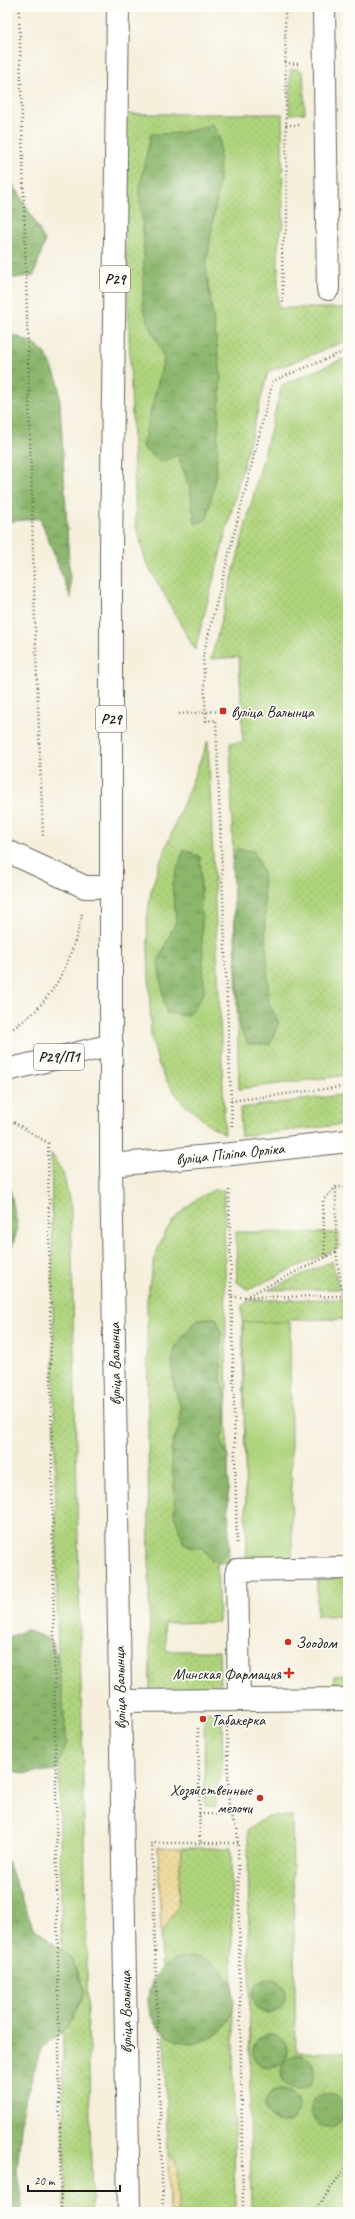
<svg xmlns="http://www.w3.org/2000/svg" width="355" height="2219" font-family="Caveat,sans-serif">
<defs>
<pattern id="grass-dots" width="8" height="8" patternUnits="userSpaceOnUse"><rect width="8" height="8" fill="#afd47d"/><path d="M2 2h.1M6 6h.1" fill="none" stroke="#96b56b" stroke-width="1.8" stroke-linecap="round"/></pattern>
<pattern id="forest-crowns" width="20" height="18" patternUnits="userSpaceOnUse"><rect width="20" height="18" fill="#8bb66c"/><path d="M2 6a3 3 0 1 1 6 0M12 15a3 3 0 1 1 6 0" fill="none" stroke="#719358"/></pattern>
<pattern id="sand-dots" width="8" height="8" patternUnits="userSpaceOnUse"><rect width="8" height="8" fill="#eeda9e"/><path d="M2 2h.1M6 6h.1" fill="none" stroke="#ccba88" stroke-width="1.8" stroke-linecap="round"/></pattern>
</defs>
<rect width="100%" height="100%" fill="#fdfcf7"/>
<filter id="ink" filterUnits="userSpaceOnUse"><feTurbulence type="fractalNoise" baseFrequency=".025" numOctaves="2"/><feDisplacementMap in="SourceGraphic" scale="8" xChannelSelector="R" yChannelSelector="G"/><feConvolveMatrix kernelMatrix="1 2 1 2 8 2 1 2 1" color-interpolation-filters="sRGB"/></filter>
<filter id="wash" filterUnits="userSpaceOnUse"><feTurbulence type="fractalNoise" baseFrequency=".012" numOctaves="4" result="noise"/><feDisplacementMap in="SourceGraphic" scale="16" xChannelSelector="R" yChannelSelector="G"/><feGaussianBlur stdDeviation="0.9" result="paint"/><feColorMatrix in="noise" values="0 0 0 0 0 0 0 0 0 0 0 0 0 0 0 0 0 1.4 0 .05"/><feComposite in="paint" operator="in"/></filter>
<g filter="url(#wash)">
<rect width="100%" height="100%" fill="#f5efdc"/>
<!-- grass -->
<path fill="url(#grass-dots)" stroke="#66784c" d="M290,69H298L303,72L305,113L290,114Z
M121,114H282L283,224L278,245V308H344L343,290L348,289V340L268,372L195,650L146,562L136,526Z
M348,357V1075L239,1089L230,743L243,742L239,657L211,659L282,385Z
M208,741L225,1134L208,1124L182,1102L167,1082L158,1063L151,1036L147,919L151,891L159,865Z
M348,1094V1124L241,1136L240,1108Z
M51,1153L63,1173L71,1207L92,2212H65Z
M214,1190H224L229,1562L217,1563L219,1622L165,1623L166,1651H219L220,1690L150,1692L147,1300C154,1249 163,1214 214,1190Z
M236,1232L339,1233V1247L248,1290L237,1282Z
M332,1261L339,1289L268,1290Z
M348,1299V1319L287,1320L289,1562H247L242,1306L250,1300Z
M348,1576V1616H317V1577Z
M348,1675V1690H334V1676Z
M222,1711L223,1765L216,1791V1807L205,1806L204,1712Z
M267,1816H292L296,2052H348V2212H251L248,1830Z
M181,1848H231L235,2212H178L177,2167L175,2161L168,2155L161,1936L178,1904Z"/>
<!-- forest -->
<path fill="url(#forest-crowns)" stroke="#546944" d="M212,124L220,139L219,182L206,267L221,375L216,475L207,519L195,524L190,489L178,455L161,462L142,447L164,358L143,309L144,240L139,190L151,134C176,134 190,133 212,124Z
M7,176L19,193L45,241L34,275L9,279L7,282Z
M7,333C43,345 46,349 59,385L71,599L40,518L7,522Z
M184,849L200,857L204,993L188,1016L166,1013L158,962L176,921L172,884Z
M237,849L254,851L263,872L269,1004L279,1023L270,1044H248L240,1027L232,864Z
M7,1175L18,1228L11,1250L7,1256Z
M205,1318H216L221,1331V1381L227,1400L225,1426L221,1439L228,1458L229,1547L225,1556L217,1561L211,1560L203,1548L190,1547L184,1544L174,1514L175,1499L171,1452L174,1438L180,1426V1407L173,1381L172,1361L176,1346L195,1321Z
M26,1630L52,1640L59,1665L67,1743L56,1770L22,1774L7,1768V1638Z
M7,1860L33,1927L72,1959L85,1993L67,2028L41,2049L23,2106L17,2171L23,2212H7Z
M148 2000a43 43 0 1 1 86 0a43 43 0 1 1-86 0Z
M252 1996a17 17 0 1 1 34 0a17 17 0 1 1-34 0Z
M253 2051a17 17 0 1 1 34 0a17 17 0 1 1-34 0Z
M281 2072a17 17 0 1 1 34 0a17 17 0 1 1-34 0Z
M265 2106a17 17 0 1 1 34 0a17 17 0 1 1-34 0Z
M311 2110a17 17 0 1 1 34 0a17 17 0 1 1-34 0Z"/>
<!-- sand -->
<path fill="url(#sand-dots)" stroke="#857b5d" d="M158,1847L181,1848L178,1905L161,1936Z
M168,2155L175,2161L177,2167L178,2212H169Z"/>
<!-- green -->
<path fill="#afd47d" stroke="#66784c" d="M243,1322H290L292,1561L247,1562Z"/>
</g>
<g filter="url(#ink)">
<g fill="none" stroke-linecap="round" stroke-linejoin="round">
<!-- minor casing -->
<g stroke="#68665f" stroke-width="24">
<path id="minor" d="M324,7L328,289
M7,851L85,887H111
M111,1165L232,1154L348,1141
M239,1700L348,1699
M119,1701L239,1700L237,1570L348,1568"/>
</g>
<!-- major casing -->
<g stroke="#68665f" stroke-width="24">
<path id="major" d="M118,7L111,552V1165L129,2212
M7,1070L112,1045"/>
</g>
<!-- path -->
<path stroke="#68665f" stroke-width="2.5" stroke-dasharray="1 3" stroke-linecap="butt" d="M19,7L35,626L43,837
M285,63L298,64
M286,125H299
M283,302L282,248L287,225L285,7
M179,714L223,711
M7,1033C17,1025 30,1017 38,1008C63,981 75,948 82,914
M231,1101L348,1086
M7,1118L48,1143L61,2212
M232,1126L216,720L206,721L203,656L273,381L348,350
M229,1190L237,1544
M336,1252L343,1296
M325,1258L323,1200L336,1187H348
M232,1297L348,1296
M245,1297L336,1252V1187
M227,1727L229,1814L237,1829L238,1843L243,2212
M198,1728L200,1843H238
M199,1814H229
M163,2212L152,1843H200
M314,2212L348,2164"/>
<!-- minor -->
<use href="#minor" stroke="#fff" stroke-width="22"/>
<!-- major -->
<use href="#major" stroke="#fff" stroke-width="22"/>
</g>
</g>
<!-- markers -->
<g fill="#c8321e" stroke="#fdfcf7" stroke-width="1.5">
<rect x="219" y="707" width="8" height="8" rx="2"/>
<circle cx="288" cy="1642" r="4"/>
<path d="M287 1667h4v4h4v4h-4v4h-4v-4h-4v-4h4z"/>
<circle cx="203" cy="1719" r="4"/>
<circle cx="260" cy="1798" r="4"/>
</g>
<g text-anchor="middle" stroke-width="3.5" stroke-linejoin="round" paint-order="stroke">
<!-- shield labels -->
<g fill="#fdfcf7" stroke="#605f5e" stroke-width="1">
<rect x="100" y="266" width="30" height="26" rx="3"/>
<rect x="96" y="706" width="30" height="26" rx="3"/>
<rect x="34" y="1044" width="50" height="26" rx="3"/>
</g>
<g font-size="15" font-weight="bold" fill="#1c1c1c">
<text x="115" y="284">Р29</text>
<text x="111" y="724">Р29</text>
<text x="59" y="1062">Р29/П1</text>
</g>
<!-- poi labels -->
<g font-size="16" fill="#1c1c1c" stroke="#fdfcf7" text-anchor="start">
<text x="231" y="717">вуліца Валынца</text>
<text x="296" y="1648">Зоодом</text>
<text x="281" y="1679" text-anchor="end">Минская Фармация</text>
<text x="211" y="1725">Табакерка</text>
<text x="252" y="1795" text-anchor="end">Хозяйственные<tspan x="252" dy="18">мелочи</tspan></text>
</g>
<!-- street labels -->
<g font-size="16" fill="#1c1c1c" stroke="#fdfcf7">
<text transform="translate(230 1153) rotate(-6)" y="6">вуліца Піліпа Орліка</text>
<text transform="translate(114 1364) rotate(-91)" y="6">вуліца Валынца</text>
<text transform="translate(119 1688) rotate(-91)" y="6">вуліца Валынца</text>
<text transform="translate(125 2012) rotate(-91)" y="6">вуліца Валынца</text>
</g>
</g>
<!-- margin -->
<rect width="355" height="2219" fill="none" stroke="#fdfcf7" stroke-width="24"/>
<!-- scale -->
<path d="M28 2185v6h92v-6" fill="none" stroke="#1c1c1c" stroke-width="2"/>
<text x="34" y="2185" font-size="12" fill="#1c1c1c" stroke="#fdfcf7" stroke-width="3" paint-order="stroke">20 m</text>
</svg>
